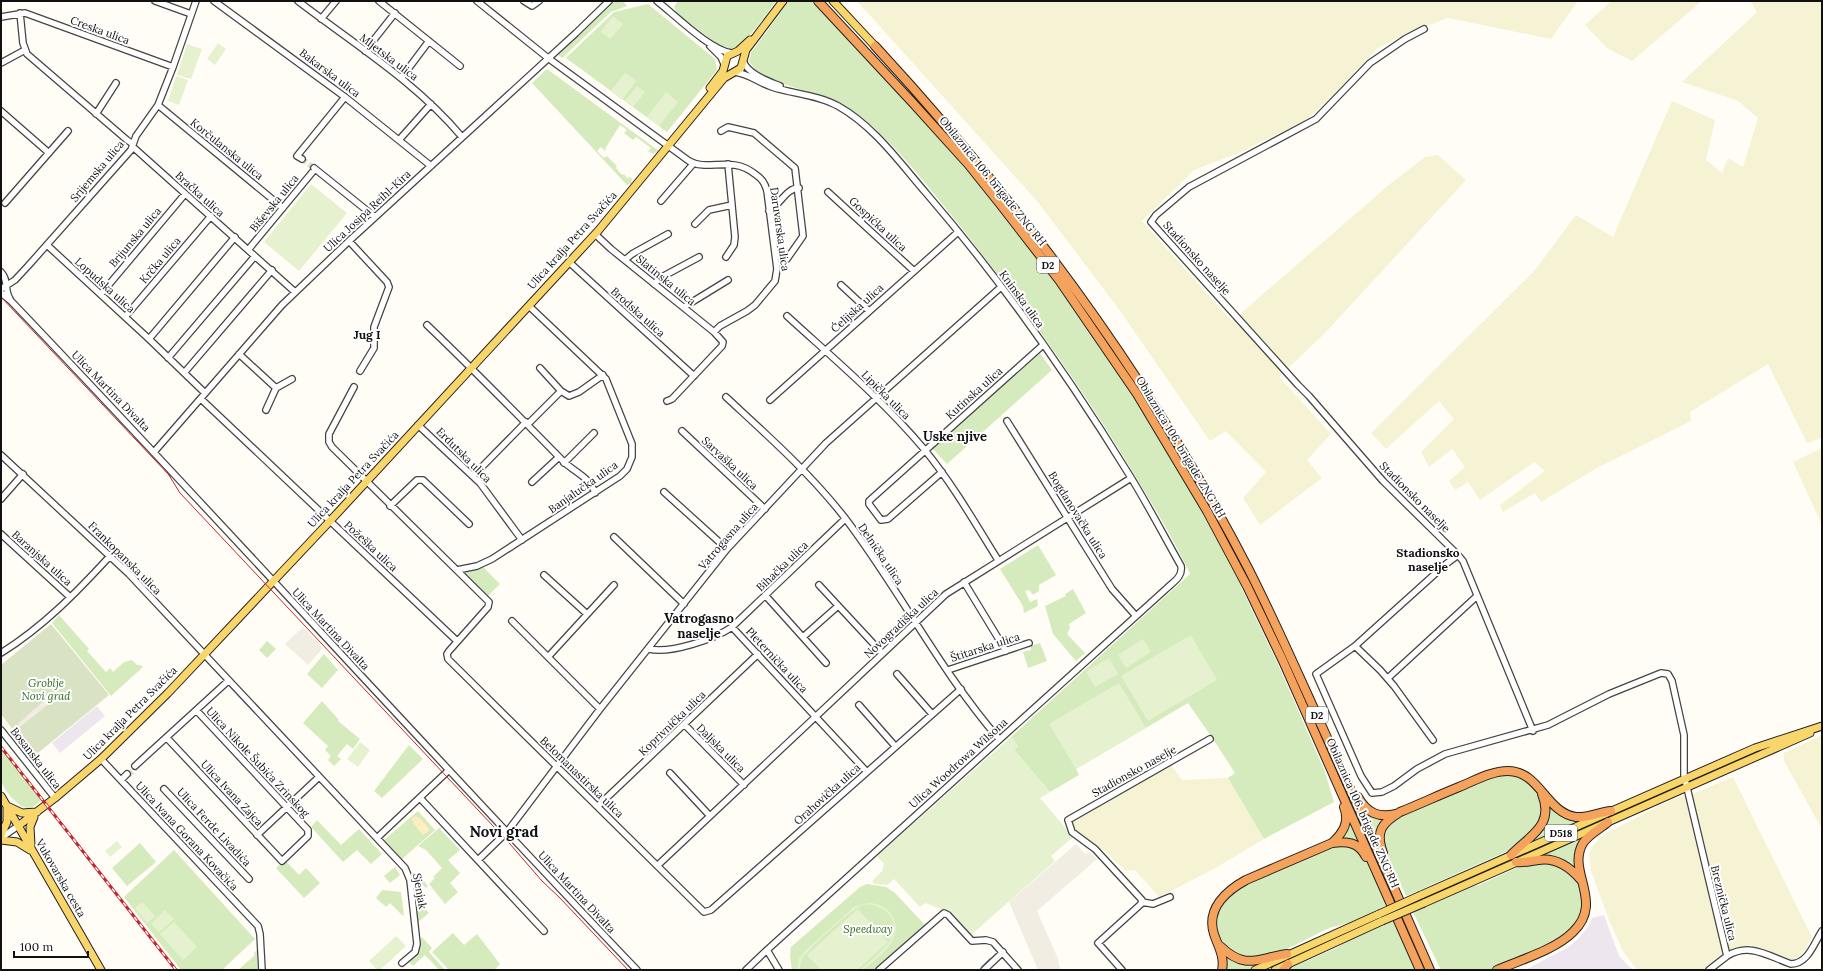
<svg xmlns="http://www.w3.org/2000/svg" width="1823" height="971" font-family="Lora,serif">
<rect width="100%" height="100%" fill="#fffdf5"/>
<!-- industrial -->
<path fill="#eee6ef" d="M97,706L105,716L60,753L52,743Z
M1604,915L1619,956L1633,970H1525L1567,948L1578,939L1588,927L1592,918Z"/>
<!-- farmland -->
<path fill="#f6f3d4" d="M857,1H1578L1551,39L1448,18L1408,33L1378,48L1327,101L1306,120L1241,152L1194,170L1142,221L1232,321L1390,184L1425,157L1438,155L1466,180L1326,332L1279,377L1331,434L1307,460L1322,478L1260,525L1243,498L1266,472L1226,431L1210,441L1118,308L1037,201Z
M1611,1H1702L1632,61L1607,48L1585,25Z
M1750,1H1822V438L1807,443L1768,364L1690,412L1691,421L1595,469L1541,502L1535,493L1503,512L1500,505L1545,471L1534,462L1480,500L1468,482L1455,490L1449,481L1465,467L1452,449L1429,467L1421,452L1454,419L1439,401L1386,449L1371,433L1535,270L1576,215L1613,237L1672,101L1715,120L1706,160L1722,173L1728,158L1743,167L1758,118L1738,101L1682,82L1757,12Z
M1822,448V525L1793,462Z
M1822,735V829L1784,761V753Z
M1170,763L1182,780L1228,778L1264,839L1212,870L1159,897L1135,870L1126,871L1103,850L1077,834L1072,827L1071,820Z
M1733,777L1812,937L1806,948L1800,956L1792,960L1750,945L1732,949L1702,970H1637L1623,951L1609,920L1591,871L1589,854L1592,847L1603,835L1673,799L1695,793Z"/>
<!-- green -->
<path fill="#d5ebbd" d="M614,1H623L627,6L611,12L562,58L558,55Z
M678,1H776C766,14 746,46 730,49L724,46L721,47L677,13L674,7Z
M789,1H812C869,62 927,121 981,185C1056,274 1124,373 1183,474C1205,511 1225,549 1245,586L1242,589L1277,662L1325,772L1334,802L1264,839L1228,778L1235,773L1215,742L1188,703L1076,769L1079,775L1050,792L1014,750L1018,746L1011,737L1190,574C1173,538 1152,503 1131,469C1079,383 1020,301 957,222C928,187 895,143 860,116C828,92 786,90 753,70L754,68L749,61L751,53Z
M648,4L715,59L717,70L667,132L566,58L614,12Z
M547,69L659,151L653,154L648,151L651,148L636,137L633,140L624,133L627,130L620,125L606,147L605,151L601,147L597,151L604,158L607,156L617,166L616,168L622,175L624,174L627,178L630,177L632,179L631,184L625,185L626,184L532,83Z
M1039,352L1052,370L947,464L931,447Z
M1038,545L1056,575L1039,585V591L1033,595L1029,590L1025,591L1030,602L1037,599L1038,606L1024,613L1023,606L1000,569Z
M483,567L500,584L488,596L464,574L468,570Z
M1073,589L1086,613L1069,624L1070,628L1067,634L1085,653L1076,661L1053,634L1045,606L1066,596L1065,594Z
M59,615L89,649L87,651L106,672L110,668L113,672L124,662L132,660L137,665H140L143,667L111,696L52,623Z
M267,641L276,649L267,658L259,650Z
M1040,643L1047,661L1028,668L1023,652L1031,650V646Z
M324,654L338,670L322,688L307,674Z
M166,672L175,677L167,685H162L158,681Z
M322,701L339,720L338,721L360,739L353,749L347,744L337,756L341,759L334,766L328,760L331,756L325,750L328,746L303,723Z
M409,745L423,759L382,798L374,791Z
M1,748L41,800C38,804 33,808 28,808C18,808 3,789 1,780C0,770 1,758 1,748Z
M1503,773L1520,774L1541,794L1543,818L1521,845L1406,896C1400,881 1381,849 1385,833C1386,827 1392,822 1396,818L1491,776Z
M1547,801L1581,821L1532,843L1531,841Z
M1364,810L1385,818L1377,840Z
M418,811L435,830L402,859L384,840Z
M1349,818L1364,847L1340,840Z
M317,820L341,845L359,829L382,854L371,864L357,850L343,862L311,827Z
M439,828L460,850L448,860L460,873L450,883L458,892L445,904L429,884L435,878L433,877L442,868L426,850L418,846Z
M1585,835L1578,871L1539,857L1538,855Z
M140,843L156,862L127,886L112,868Z
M1344,843L1363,854L1374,873L1388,904C1374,911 1361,919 1347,923C1342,925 1337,926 1332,927C1307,937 1274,961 1247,958C1235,957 1225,947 1220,936C1215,923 1217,910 1226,899C1240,881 1307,856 1331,845Z
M174,850L255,939L222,970H181L124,897Z
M285,860L299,875L306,868L320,883L304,898L276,868Z
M1538,861L1563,866L1581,882L1585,900L1579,921L1558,940L1491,970H1441L1413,912L1426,907L1425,905L1464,888L1479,885L1523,865Z
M395,867L400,875L390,883L384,876Z
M419,875L428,886L426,888L423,885L415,892L413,878Z
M867,884L886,887L894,892L926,926L876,970H792L790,957L791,947L860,887Z
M382,890L401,892L404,915H402L390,903L386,907L376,898Z
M422,905L429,913L418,922L416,906Z
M1395,921L1416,970H1286L1338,947L1355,936L1384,923L1385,925Z
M453,933L464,945L477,934L500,964L494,970H449L432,952Z
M422,937L432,948L429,952L445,970H439L425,955L413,966L409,962L419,951V941Z
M257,950L258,970H238L255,955L254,953Z
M1223,952C1239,969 1245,959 1262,964L1251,970H1224Z"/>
<!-- sand -->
<path fill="#fbeec1" d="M415,816L418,818L419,817L430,830L423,835L413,823L414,822L411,819Z"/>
<!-- cemetery -->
<path fill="#d9e3c4" d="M51,624L109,695L33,757L1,714V665Z"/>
<!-- pitch -->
<path fill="#e6f2cf" d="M613,16L623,24L610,39L601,32Z
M218,43L226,49L215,65L207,59Z
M187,44L202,49L191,79L177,75Z
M625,73L636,81L622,100L611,91Z
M176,76L188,80L179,105L168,101Z
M637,86L645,92L633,107L625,101Z
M666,92L678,102L659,126L647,117Z
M311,184L347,213L299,271L264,242Z
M1191,635L1217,680L1148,721L1121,676Z
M1143,639L1151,652L1126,668L1118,655Z
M1109,658L1118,674L1095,687L1086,672Z
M1119,683L1146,728L1076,769L1049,724Z
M1011,737L1018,746L1014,750L1050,792L1040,798L1073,837L1051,856L1055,861L971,935L952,913L925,903L920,907L894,879L887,885L874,884L872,881L882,871L884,864L877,856Z
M360,742L370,750L358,767L347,759Z
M117,841L122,847L110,857L105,851Z
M142,902L155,916L147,923L135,908Z
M868,903C878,903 886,907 892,915C906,939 878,957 863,970H860C876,956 912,931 884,910C877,905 868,903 861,906C848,911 819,941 807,952L802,958L799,970H797L799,959L806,950L854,907Z
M858,909L888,942L857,970H821L807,955Z
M165,910L174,919L159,932L151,924Z
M174,922L197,947L183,960L160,934Z
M396,936L406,946L380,970H377L369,961Z"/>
<!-- plaza -->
<path fill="#f1ede2" d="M303,627L323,648L308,665L285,644Z
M47,698L51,702L16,730L15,729L19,725L18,724Z
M1076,844L1085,854L1089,852L1097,859L1037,911L1059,961L1058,962L1061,970H1038L1009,902Z"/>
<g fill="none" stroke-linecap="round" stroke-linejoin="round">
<!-- stream -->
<path stroke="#3f96cf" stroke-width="1.5" d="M982,967L990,959"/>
<!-- minor-tunnel -->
<path stroke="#dbdad3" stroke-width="5.5" stroke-dasharray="5.5 3" stroke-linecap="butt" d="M302,159L314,168
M128,775L136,768"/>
<!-- minor casing -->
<g stroke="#444" stroke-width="8">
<path id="minor" d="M155,1L191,14
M214,1L345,97L431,166
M298,1C354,44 416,82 462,137
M379,1L460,66
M477,1L548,58L689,161C708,172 731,155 755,174C762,179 765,183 767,191L777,269L775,281L755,305L747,311L720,326L714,332
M524,1L532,6L539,1
M657,1C675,15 711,51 732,53
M20,13L23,43L27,54L127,140L133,144
M1,17L25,13L173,67
M321,19L336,1
M1424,29L1405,39L1370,63L1316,119L1189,187L1156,215L1151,222L1298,385L1309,396L1383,481L1458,555
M710,46L721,57L724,64
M365,51L395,13
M743,61C749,75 768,81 780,86
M1,63L25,50
M734,72C748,73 759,83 772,87C794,94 818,95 838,106C874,126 900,163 926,193C1002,281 1069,377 1130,476C1148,505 1164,536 1181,566C1183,577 1173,582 1166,589L767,950L746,970
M402,77L429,41
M158,105L283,208
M1,111L49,153
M96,114L116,83
M721,131L728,127L754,133L795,168L803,236L787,259
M399,140L431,104
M133,147L295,292
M302,159L297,156L345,97
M314,168L375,217
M828,192L914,271
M661,201L693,164
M5,203L68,131
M769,211C780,205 786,188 799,188
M695,224L709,210L732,205
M595,234L611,249L714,332L723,342L722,346L672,399L667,401
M349,241L387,282L389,287L374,327V348L360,371
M47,245L149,339L205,393
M248,250L315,169
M726,257L734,245L735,237L728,164
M625,260L632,254L668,234
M569,262L694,376
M1,272C9,280 4,290 10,299
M654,284L660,278L699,257
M841,285L869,311
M1,289L15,280L28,266L131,150L136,136L158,105L173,67L196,1
M1,293L11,301C222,522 426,749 637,970
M101,294L185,194
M684,307L728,280
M787,316C834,359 883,400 924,449C952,483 975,523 998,560
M125,317L211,216
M427,325C473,369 518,415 563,461C574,472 590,477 595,493
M149,339L235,237
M239,354L276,388L266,410
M168,358L255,256
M540,368L561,391L569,396L579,392L603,375
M184,373L272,270
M354,387L329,434V442L332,447L489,602L488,607L449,651L447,654L448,659L704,912L711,910L961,689
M276,388L292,379
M726,397C768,436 810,473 845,518C899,589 940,671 999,739
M201,399L457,641
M770,400L958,232
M1007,421L1112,589L1136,616
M528,424L561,391
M418,425L480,483L522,540
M682,431L765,509
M154,452L282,305L349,241L576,33L609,1
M1,455L129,574L405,868L410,880L417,944L415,952L402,963
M564,463L594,433
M942,472L888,519L881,520L869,504V501L1043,345
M473,476L526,422
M532,482L559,457
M664,492L727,549
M1,499L23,474
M390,506L417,480H423L469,524
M1,534L70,597
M614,537L684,604
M457,570L477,566L492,559L620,476L627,469L632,457V444L606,379L529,306
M544,575L587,614
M964,582L1006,651
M819,585L882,653
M765,595L826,663
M512,621L600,709
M732,627L845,519
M803,637L838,606
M1355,646L1316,674L1361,776L1372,793L1382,792L1394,786L1417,769L1445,754L1548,725L1609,694L1661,673L1668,674L1672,681L1684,735V775L1727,956C1750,942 1768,956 1791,964C1808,964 1814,943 1822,931
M649,649C670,654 715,639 732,627L867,772
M1,653C43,627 77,592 110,556
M548,657L614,585
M948,670L1029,643
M897,674L932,714
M1388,678L1477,596
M859,705L895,746
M685,725L744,785
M1,730L55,798
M167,738L282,861L308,836V830L197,711
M1433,740L1394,686L1380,670L1355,646L1446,564L1458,555L1463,561L1533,731
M101,759L258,926L260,934L262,970
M135,766L228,681
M670,773L710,816
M121,780L127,774
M164,789L249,879
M420,798L544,931
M598,806L758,654
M257,835L319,777
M1,838L18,826
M377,838L449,770
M478,860L507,832L600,709L727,549L826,443L1001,287
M658,865L946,594L1131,478
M1142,902L1153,904L1170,897
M767,950L779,970
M879,970L944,913L948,915L972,941L986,940L993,942L1018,970
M984,970L1003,952
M1122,970L1098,943L1141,904L1142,900L1095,849L1072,832L1068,820L1210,739
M1709,970L1727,956"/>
</g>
<!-- major casing -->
<g stroke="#222" stroke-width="9">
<path id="major" d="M833,1L875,46
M710,88L723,71L727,56L738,51L750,40
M1,796L101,970
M7,806L22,813L37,812
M18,826L55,798L101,759L168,693L330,521L598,231L724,78L741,68L746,50L783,1
M1,835L7,822V809
M1,840L17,842L30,850
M31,845L30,827L34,817
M1421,895L1755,748L1822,726
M1424,903L1810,733
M1255,970L1379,914
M1275,970L1382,921"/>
</g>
<!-- highway casing -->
<g stroke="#222" stroke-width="10">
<path id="highway" d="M818,1L912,102L968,164L1000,204L1059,280L1137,394L1207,511L1247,586L1283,661L1420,970
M875,46C1021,204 1149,377 1248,568C1275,621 1299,676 1324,731C1360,810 1395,890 1430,970
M1358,797C1367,813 1378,818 1396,814
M1332,843C1347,841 1359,842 1366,857
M1383,853C1375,831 1382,823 1400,812C1420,804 1439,795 1459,787C1474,781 1491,771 1508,771C1540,771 1546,813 1576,817C1588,818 1599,812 1611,811
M1511,855C1529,836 1555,826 1542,794
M1516,862C1524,863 1530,861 1538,860C1556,857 1570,867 1581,880
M1220,946C1246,971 1258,958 1287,954
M1222,970C1225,957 1218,946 1214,934C1206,909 1226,891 1246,880L1332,843C1343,833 1350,822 1344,807
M1283,970L1288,964
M1497,970C1520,960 1555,950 1573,932C1605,901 1566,872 1583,843C1589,834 1600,829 1608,822"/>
</g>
<!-- minor -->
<use href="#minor" stroke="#fff" stroke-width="5.5"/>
<!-- major -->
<use href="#major" stroke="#f9d66b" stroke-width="7"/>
<!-- highway -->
<use href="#highway" stroke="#f5a25d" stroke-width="8"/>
<!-- tram -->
<path stroke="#c4262e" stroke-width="1" d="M1,297L170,476
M167,472L180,493L510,844L542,881L560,898L628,970"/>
<!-- rail casing -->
<g stroke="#c4262e" stroke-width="3">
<path id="rail" d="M1,747L176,970"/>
</g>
<!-- rail -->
<use href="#rail" stroke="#fff" stroke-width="1.5" stroke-dasharray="4.5" stroke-linecap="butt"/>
<!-- major-bridge casing -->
<g stroke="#222" stroke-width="9" stroke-linecap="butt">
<path id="major-bridge" d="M1379,914L1421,895
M1382,921L1424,903"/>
</g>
<!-- major-bridge -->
<use href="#major-bridge" stroke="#f9d66b" stroke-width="7"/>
</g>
<g text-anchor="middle" stroke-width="4" stroke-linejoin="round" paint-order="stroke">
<!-- shield labels -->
<g fill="#fff" stroke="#585858" stroke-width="1">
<rect x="1037" y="257" width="22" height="16" rx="3"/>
<rect x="1306" y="707" width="22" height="16" rx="3"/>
<rect x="1545" y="825" width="32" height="16" rx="3"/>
</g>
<g font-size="10" font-weight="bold" fill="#111">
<text x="1048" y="269">D2</text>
<text x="1317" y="719">D2</text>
<text x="1561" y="837">D518</text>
</g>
<!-- street labels -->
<g font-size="11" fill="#111" stroke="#fff">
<text transform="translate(100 30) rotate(20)" y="4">Creska ulica</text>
<text transform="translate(389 57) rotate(37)" y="4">Mljetska ulica</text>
<text transform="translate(330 73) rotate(37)" y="4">Bakarska ulica</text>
<text transform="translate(227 149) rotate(39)" y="4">Korčulanska ulica</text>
<text transform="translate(97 171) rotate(-50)" y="4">Srijemska ulica</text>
<text transform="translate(993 181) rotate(51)" y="4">Obilaznica 106. brigade ZNG RH</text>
<text transform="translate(200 194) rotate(42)" y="4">Bračka ulica</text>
<text transform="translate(274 203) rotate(-51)" y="4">Biševska ulica</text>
<text transform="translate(367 211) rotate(-43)" y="4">Ulica Josipa Reihl-Kira</text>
<text transform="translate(878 224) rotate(43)" y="4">Gospićka ulica</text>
<text transform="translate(780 229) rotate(82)" y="4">Daruvarska ulica</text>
<text transform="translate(135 237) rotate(-50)" y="4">Brijunska ulica</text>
<text transform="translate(572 240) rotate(-48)" y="4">Ulica kralja Petra Svačića</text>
<text transform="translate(1197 258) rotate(48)" y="4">Stadionsko naselje</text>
<text transform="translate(160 260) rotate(-50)" y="4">Krčka ulica</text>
<text transform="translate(666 280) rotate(39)" y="4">Slatinska ulica</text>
<text transform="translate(105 285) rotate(42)" y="4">Lopudska ulica</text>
<text transform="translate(1022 299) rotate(54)" y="4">Kninska ulica</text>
<text transform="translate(857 308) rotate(-42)" y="4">Ćelijska ulica</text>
<text transform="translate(638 312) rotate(42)" y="4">Brodska ulica</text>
<text transform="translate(111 391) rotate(46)" y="4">Ulica Martina Divalta</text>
<text transform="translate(974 393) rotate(-42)" y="4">Kutinska ulica</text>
<text transform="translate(886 395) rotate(45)" y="4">Lipička ulica</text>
<text transform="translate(1181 447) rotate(59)" y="4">Obilaznica 106. brigade ZNG RH</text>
<text transform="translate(464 455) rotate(45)" y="4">Erdutska ulica</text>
<text transform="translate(730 463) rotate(43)" y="4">Sarvaška ulica</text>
<text transform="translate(353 479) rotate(-47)" y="4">Ulica kralja Petra Svačića</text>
<text transform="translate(583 487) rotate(-35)" y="4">Banjalučka ulica</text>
<text transform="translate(1415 497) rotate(45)" y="4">Stadionsko naselje</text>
<text transform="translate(1078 515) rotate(58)" y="4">Bogdanovačka ulica</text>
<text transform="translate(728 536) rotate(-49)" y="4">Vatrogasna ulica</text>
<text transform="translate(371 546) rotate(43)" y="4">Požeška ulica</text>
<text transform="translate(881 554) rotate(56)" y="4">Delnička ulica</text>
<text transform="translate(42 558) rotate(42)" y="4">Baranjska ulica</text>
<text transform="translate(125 558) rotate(45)" y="4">Frankopanska ulica</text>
<text transform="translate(782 566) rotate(-44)" y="4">Bihačka ulica</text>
<text transform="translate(901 623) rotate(-43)" y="4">Novogradiška ulica</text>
<text transform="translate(331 629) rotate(47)" y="4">Ulica Martina Divalta</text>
<text transform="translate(985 647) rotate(-18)" y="4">Štitarska ulica</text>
<text transform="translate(777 660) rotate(47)" y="4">Pleternička ulica</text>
<text transform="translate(130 713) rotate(-45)" y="4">Ulica kralja Petra Svačića</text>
<text transform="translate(672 723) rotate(-44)" y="4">Koprivnička ulica</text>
<text transform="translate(721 748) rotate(45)" y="4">Daljska ulica</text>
<text transform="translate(36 758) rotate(52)" y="4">Bosanska ulica</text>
<text transform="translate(258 762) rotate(47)" y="4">Ulica Nikole Šubića Zrinskog</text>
<text transform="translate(958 763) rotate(-42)" y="4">Ulica Woodrowa Wilsona</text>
<text transform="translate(1134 771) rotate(-29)" y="4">Stadionsko naselje</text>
<text transform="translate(582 777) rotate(44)" y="4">Belomanastirska ulica</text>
<text transform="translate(232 793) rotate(47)" y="4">Ulica Ivana Zajca</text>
<text transform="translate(827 794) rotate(-42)" y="4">Orahovička ulica</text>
<text transform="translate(1363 813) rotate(66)" y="4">Obilaznica 106. brigade ZNG RH</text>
<text transform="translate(214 827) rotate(47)" y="4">Ulica Ferde Livadića</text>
<text transform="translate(187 836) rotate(47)" y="4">Ulica Ivana Gorana Kovačića</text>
<text transform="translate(61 878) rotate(60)" y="4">Vukovarska cesta</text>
<text transform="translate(420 891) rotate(80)" y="4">Sjenjak</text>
<text transform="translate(577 892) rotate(47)" y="4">Ulica Martina Divalta</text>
<text transform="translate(1724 903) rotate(76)" y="4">Breznička ulica</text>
</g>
<!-- park labels -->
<g font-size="11" font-style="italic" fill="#2f6b1f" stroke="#fff">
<text x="46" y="687">Groblje<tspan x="46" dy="13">Novi grad</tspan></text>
<text x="868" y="933">Speedway</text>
</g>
<!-- neighbourhood labels -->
<g font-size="12" font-weight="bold" fill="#111" stroke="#fff">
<text x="367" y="339">Jug I</text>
<text x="1428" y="557">Stadionsko<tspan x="1428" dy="14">naselje</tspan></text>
</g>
<!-- quarter labels -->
<g font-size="13" font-weight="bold" fill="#111" stroke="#fff">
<text x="955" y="441">Uske njive</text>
<text x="699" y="623">Vatrogasno<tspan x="699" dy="15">naselje</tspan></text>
</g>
<!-- district labels -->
<g font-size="15" font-weight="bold" fill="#111" stroke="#fff">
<text x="504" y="837">Novi grad</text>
</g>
</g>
<!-- border -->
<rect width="1823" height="971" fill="none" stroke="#111111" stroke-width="4"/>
<!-- scale -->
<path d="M14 951v6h74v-6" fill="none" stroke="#111111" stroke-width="2"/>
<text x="20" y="951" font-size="12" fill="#111111" stroke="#ffffff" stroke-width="3" paint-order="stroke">100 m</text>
</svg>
